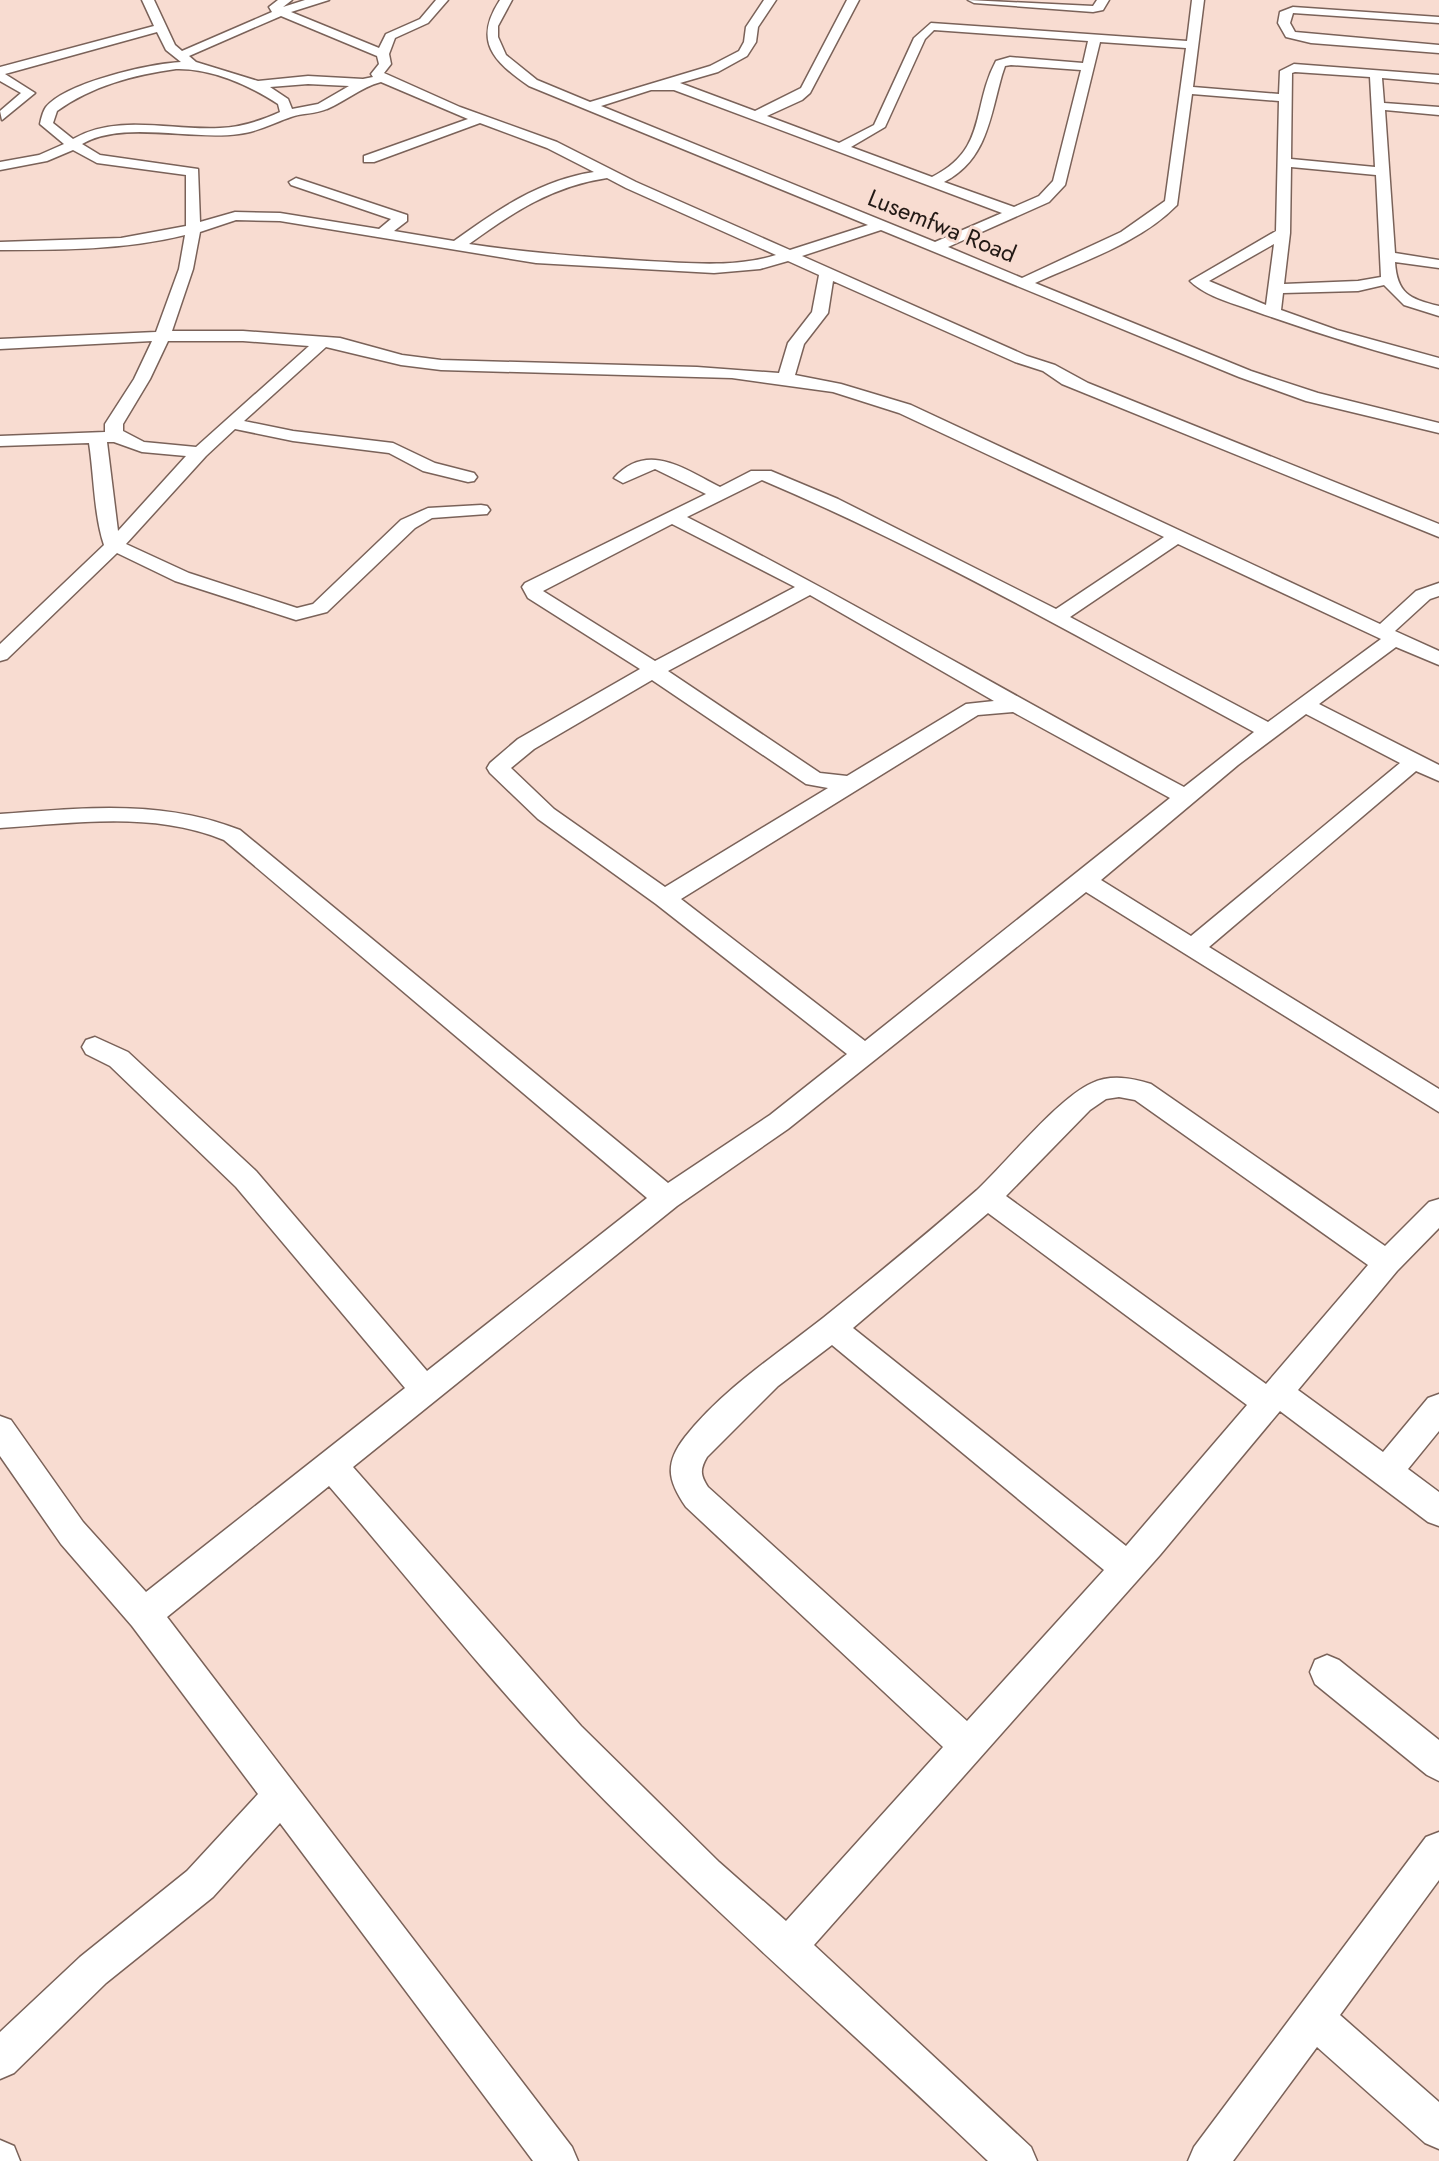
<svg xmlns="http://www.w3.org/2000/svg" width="1439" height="2161" font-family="Jost,sans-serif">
<rect width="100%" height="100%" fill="#f8dcd1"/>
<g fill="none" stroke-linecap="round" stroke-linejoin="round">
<!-- minor casing -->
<g stroke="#7a6259" stroke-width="3">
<path id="minor" d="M142,0H154L175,45L182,51L272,12L269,7L278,0H292L283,7L305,0H329L291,12L379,48L386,34L420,19L436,0H448L428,23L395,38L389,54L391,64L384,73L460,107L557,142L636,182L790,250L868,225L529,86C493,61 473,41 500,0H512L498,26V37L506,55L537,80L590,102L710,66L739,51L744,42L746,27L764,0H776L758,27L756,42L747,56L718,72L680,83L755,111L801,88L847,0H859L810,93L802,100L767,116L839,143L874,125L914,38L931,23L1187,41L1192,0H1204L1193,87L1279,94L1280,71L1294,64L1439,75V83L1382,78L1384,103L1439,107V115L1385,110L1395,253L1439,260V268L1395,262C1397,293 1409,299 1439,306V316L1404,305L1384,285L1358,291L1283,293L1281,310L1337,330L1439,358V368C1377,352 1316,333 1257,312C1236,304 1206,297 1190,281L1276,231L1279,101L1192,94L1177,205C1140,243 1083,261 1035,283L1251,371L1318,393L1439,423V433L1306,401L1239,377L881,230L802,256L1027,356L1055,365L1088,383L1439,524V537L1062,384L1043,371L1015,362L833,281L828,313L804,344L795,375L841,384L911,405L1380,624L1416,591L1439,583V596L1430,599L1395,631L1439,651V665L1396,647L1319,704L1439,765V781L1416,771L1209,947L1439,1089V1112L1086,892L788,1129L677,1206L353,1467L581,1726L719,1862L786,1921L943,1747L686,1507C668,1481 664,1464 685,1437C723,1389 776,1355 823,1318C875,1276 927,1234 977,1190C1007,1162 1058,1098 1092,1083C1111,1074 1132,1078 1151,1084L1385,1246L1429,1202L1439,1199V1228L1397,1271L1298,1390L1383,1452L1428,1398L1439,1394V1431L1408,1469L1439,1492V1526L1428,1522L1280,1411L1160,1555L814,1945L1031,2147L1037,2161H988C845,2024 694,1896 558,1752C478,1667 405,1574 329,1486L167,1617L572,2147L578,2161H533L280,1823L213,1897L106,1983L14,2073L0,2079V2032L80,1957L187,1871L258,1794L132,1626L61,1544L0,1456V1416L11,1420L83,1522L146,1592L405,1388L236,1187L110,1066L86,1054L82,1047L86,1040L95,1037L128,1052L256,1171L427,1371L647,1198L224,840C153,811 75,823 0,828V814C82,808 162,799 240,830L668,1183L770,1115L847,1054L656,904L538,819L490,773L487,768L490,763L518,739L640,669L528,598L522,587L525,583L706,494L655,469L623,483L614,478C648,441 684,469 720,487L751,471H771L838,499L1056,609L1164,537L899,413L833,392L732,378L441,370L401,365L326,347L244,421L293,431L393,443L435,463L474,473L477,477L474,481L468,482L423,471L389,453L293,441L235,429L206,456L126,544L189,573L297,608L313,604L401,520L428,508L481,505L487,506L490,510L487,514L432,518L415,528L327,612L296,620L175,581L117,553L7,659L0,661V644L104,545C94,516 94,475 89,443L0,446V436L105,432V424L134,379L152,341L0,349V339L156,332L179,269L185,235C124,250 62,250 0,250V242L121,238L186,226V175L97,163L73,150L47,161L0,170V162L39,155L64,144L40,124C41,119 43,111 46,107C67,82 149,64 181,62L166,50L157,32L5,74L35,93L2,120L0,111L21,93L0,81V67L154,26ZM281,16L377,56L379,64L371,74L373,77L363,79L308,76L258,81L196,62L189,56ZM934,30L1088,41L1083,63L1010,57L996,61C971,108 988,149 932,177L851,147L885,127L925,39ZM1100,42L1186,48L1165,201L1121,232L1022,278L948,247L1049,202L1065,185ZM1011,65L1081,70L1053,181L1039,196L1014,207L944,182C987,160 990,117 1002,75L1005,66ZM176,69C211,68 249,85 278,104L280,112C260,121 242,127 220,128C173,131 117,113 73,139L53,123L57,111C92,86 133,75 176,69ZM1295,72L1370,77L1375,167L1291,159L1292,73ZM381,82L468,119L364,156V162H374L480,123L547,148L594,172C540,180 497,210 454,241L394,231L407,221V215L296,178L289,182L291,185L391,219L379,229L280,213L235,212L200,222L198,169L100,155L82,144C124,120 191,141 239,134C258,132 273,123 291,117C302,113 316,114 327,109C346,101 361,87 381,82ZM308,84L349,86L318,104L292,109L288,99L270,87ZM651,90H674L1002,213L935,242L601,106ZM1291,167L1376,175L1381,277L1358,281L1284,284L1290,233ZM607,178L626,188L776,255C734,268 690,263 647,261C587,257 529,253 469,244C513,212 553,186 607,178ZM236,220L280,221L536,263L714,273L760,269L788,261L819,275L812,312L788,343L779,373L697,367L441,360L402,355L340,338L243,331H172L193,269L200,232ZM1274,244L1266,305L1209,281ZM168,341H243L309,346L196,447L144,442L123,431V424L150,379ZM107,442H114L142,452L186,456L118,531ZM762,480C932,552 1092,645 1254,732L1184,787C1017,699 855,602 687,517ZM672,524L795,587L655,661L543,591ZM1178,544L1381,639L1268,722L1070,617ZM810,595L994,701L966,704L847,776L820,773L668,671ZM652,680L806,784L828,788L665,887L554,809L511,768L534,749ZM1013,712L1170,798L865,1041L681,899L978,715ZM1306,714L1400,763L1191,936L1101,880L1238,765ZM1119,1097L1135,1100L1368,1265L1266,1384L1006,1196L1090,1110L1106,1099ZM988,1213L1247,1405L1126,1546L853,1328ZM832,1345L1104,1570L967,1721L708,1487C700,1475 700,1469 707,1457L778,1386Z
M968,0L1093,6L1097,0H1109L1103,10L1093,12L974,3Z
M1293,7L1439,17V23L1293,13L1290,23L1295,32L1439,45V53L1311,43L1286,37L1278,23L1280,12Z
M1327,1655L1339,1660L1439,1740V1781L1427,1775L1315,1684L1310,1672L1315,1660Z
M1439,1832V1880L1340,2015L1439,2102V2149L1425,2143L1317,2047L1233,2161H1188L1194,2147L1426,1837Z
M0,2140L14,2146L20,2161H0Z"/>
</g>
<!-- minor -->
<use href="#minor" fill="#fff" fill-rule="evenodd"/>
</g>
<g text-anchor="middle" stroke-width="6" stroke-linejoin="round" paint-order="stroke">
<!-- far-street labels -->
<g font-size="24" fill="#221915" stroke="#f8dcd1">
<text transform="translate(942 226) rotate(22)" y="8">Lusemfwa Road</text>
</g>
</g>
</svg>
